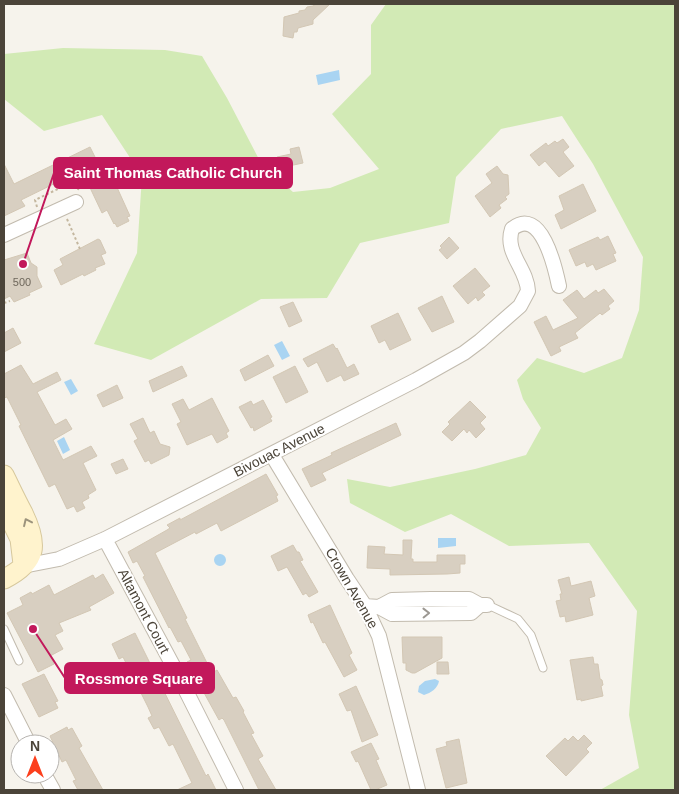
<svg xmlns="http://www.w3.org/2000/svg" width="679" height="794" font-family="Helvetica,sans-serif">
<rect width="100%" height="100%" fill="#f6f3ec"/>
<!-- green -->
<path fill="#d2eab5" d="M386,4H675V790H600L639,768L629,715L637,611L589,543L509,546L451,514L405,532L350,503L347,479L390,487L475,469L526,455L541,428L523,399L517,380L537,358L584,373L622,358L639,310L643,257L593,164L562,116L501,129L456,177L449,223L360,243L327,298L261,299L151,360L94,344L137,253L142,176L102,115L44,131L4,99V54L63,48L165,50L202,56L227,98L262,165L293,192L330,188L379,169L332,114L371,74V25Z"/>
<!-- water -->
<path fill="#a9d4f2" d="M339,70L340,80L318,85L316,75Z
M282,341L290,356L282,360L274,345Z
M71,379L78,391L71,395L64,382Z
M64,437L70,450L63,454L57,441Z
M438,538H456V546L438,548Z
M214 560a6 6 0 1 1 12 0a6 6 0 1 1-12 0Z
M435,679L439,681C438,688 431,693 424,695L418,692L419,686L425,681Z"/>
<!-- building -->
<path fill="#d8cfc1" stroke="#d3c7b4" d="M316,4H330L313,20V24L298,28L297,32H294L293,38L283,36L284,17L299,13V11L305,10L307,7L313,6Z
M563,139L569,147L563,152L574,166L559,177L545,161L539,166L530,155L546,143L548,146L555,141L557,143Z
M90,147L103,173L107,171L113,184L115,183L130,216L127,217L129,221L117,227L115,223L114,224L107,210L102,213L84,175L80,177L78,172L21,200L25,206L4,216V164L14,184Z
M299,147L303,163L279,168L277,157L291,154L290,149Z
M497,166L503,174L508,175L509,194L505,197L507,199L499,205L501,208L490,217L475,196L492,183L486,174Z
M583,184L596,211L561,229L555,215L564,210L559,196Z
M608,236L616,253L613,254L616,261L596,270L593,264L587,267L585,262L576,266L569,250L598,237L600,240Z
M449,237L459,248L447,259L439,250L442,248L440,246Z
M98,239L100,240L106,253L101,255L105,264L95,268L96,270L84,276L83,274L61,285L54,270L63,265L60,259Z
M27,253L31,263L37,267V276L42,287L29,293L30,295L14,302L10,296L4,299V260Z
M475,268L490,286L482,292L485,295L478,301L476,297L468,304L453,286Z
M604,289L614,301L608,306L610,309L602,315L600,313L575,333L578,338L559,347L561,351L551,356L534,322L546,316L553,330L578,318L563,300L577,290L584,299L596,290L598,293Z
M442,296L454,322L432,332L418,308Z
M293,302L302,321L289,327L280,307Z
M398,313L411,340L390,350L385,340L379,343L371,326Z
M13,328L21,343L4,352V333Z
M333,344L336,349L337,348L347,368L354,364L359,374L344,381L341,375L327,382L317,362L308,367L303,359Z
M268,355L274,366L245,381L240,370Z
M21,365L33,384L57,372L61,380L37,392L55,425L66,419L72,429L53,440L63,460L91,446L97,456L83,463L96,490L88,495L89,498L82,502L85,508L77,512L74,506L67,509L55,484L49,487L19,426L21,425L7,397L4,398V374Z
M182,366L187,376L153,392L149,381Z
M295,366L308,392L286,403L273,377Z
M117,385L123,398L103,407L97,395Z
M212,398L229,431L226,433L228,437L217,443L212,434L187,445L177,424L181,422L172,404L183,399L189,410Z
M263,400L272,417L270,418L272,421L254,431L253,427L251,428L239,407L251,401L253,405Z
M470,401L486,417L480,423L485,429L476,438L469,430L467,433L464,429L452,441L442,432L450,424L448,422Z
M143,418L150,433L154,431L160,444L170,447L169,455L151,464L149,460L145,462L134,441L138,439L130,424Z
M396,423L401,435L322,473L326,480L311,487L302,469L332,455L331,453Z
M123,459L128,469L116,474L111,464Z
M266,474L278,495L276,496L278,501L221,531L217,523L196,534L195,532L155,553L187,618L185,619L212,673L217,670L233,698L236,697L244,711L243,712L254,733L251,734L263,756L258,759L276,790H259L224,720L222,718L219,720L192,671L187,662L191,660L181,641L178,642L170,627L169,628L143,577L145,576L137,561L133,563L128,552L167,530L170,528L167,525L180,518V520Z
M403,540H412L411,559H413V562H437V555H465V564H460V573L447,574L390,575V569L367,568L368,546L385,547L384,554L403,555Z
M293,545L297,552H299L303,560L300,561L318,592L309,597L306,593L303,595L287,567L278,571L271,556Z
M103,574L114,593L89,607L91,610L59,623L63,631L55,635L63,649L50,656L54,664L38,672L7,613L23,605L20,598L31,592L32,594L49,585L54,595L93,575L95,579Z
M569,577L571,586L591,581L595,596L589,598L593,615L566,622L565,616L560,617L556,601L561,600L560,594H562L558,580Z
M330,605L352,653L349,655L357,670L344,677L325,642L323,643L313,622L311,623L308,615Z
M135,633L206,776L208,774L216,790H177L192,783L173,744L169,746L159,727L154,729L148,718L152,716L148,707L123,657L119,659L112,644Z
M402,637H442V658L415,673H412L406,670V663H403Z
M593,657L594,664H598L600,679L602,680L603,685L601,686L603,696L581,701V699L577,700L570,660Z
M437,662H448L449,674H437Z
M44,674L58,701L55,702L58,708L39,717L22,684Z
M356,686L378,735L362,742L351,710L347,711L339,694Z
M67,727L68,730L72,728L82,746L79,748L103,790H78L73,781L76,780L66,760L62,762L50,736Z
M584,735L592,743L586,749L589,752L566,776L546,756L565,738L568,741L573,736L578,741Z
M459,739L467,783L446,788L436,749L447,746L446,742Z
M371,743L379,759L376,760L387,785L375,790H371L358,761L356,762L351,752Z"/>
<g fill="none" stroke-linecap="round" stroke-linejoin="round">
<!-- service casing -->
<g stroke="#c2bbae" stroke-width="9">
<path id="service" d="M488,605L518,619L531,635L543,668
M4,629L19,661"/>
</g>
<!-- minor casing -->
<g stroke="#c2bbae" stroke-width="16">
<path id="minor" d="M4,235L76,202
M272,455L347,579L365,606L379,636L418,790
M105,539L177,673L236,790
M23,566L59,559L105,539L416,380L464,353L480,341L520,306L528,291C527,268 504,253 512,229C541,205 555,267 559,286
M365,606L379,607L392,614L471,613L480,605
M379,607L392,600L431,599H469L480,605H487
M4,695L29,744
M44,774L53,790"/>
</g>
<!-- secondary casing -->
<g stroke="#d6c79b" stroke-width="21">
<path id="secondary" d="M4,475C10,487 16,500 23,513C38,544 38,562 4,579
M4,506L20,539L23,564"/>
</g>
<!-- path -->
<path stroke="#c4b79f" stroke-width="2" stroke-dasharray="2.5 2.5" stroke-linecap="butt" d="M78,190L81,178
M37,207L35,200L85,176
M67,219L80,249
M4,303L10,301"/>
<!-- service -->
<use href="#service" stroke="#fff" stroke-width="7"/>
<!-- minor -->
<use href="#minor" stroke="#fff" stroke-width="14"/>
<!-- secondary -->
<use href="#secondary" stroke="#fff3cd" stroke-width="19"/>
</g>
<!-- one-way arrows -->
<defs><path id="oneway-chevron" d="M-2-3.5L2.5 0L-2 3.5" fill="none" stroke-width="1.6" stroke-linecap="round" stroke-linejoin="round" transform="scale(1.25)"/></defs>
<use stroke="#9c937c" href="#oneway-chevron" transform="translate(27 522) rotate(-115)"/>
<use stroke="#9c9892" href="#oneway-chevron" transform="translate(426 613) rotate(-1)"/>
<g text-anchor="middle" stroke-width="4" stroke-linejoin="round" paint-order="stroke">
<!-- number labels -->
<g font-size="11" fill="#6e675b">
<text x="22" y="286">500</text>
</g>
<!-- street labels -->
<g font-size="14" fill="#4b4439" stroke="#fff">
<text transform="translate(279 450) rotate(-27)" y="5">Bivouac Avenue</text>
<text transform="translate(352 588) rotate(60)" y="5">Crown Avenue</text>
<text transform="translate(144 611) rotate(62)" y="5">Altamont Court</text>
</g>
</g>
<!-- callouts -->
<path fill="none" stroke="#c2185b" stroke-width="2" d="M23 264L54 173M33 629L65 678"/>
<g fill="#c2185b" stroke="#fff" stroke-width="2">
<circle cx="23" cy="264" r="5"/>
<circle cx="33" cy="629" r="5"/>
</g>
<g fill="#c2185b" stroke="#c2185b" stroke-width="2">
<rect x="54" y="158" width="238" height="30" rx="5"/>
<rect x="65" y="663" width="149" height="30" rx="5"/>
</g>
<g font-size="15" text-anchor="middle" font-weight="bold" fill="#fff">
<text x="173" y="178">Saint Thomas Catholic Church</text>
<text x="139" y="684">Rossmore Square</text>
</g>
<!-- border -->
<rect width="679" height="794" fill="none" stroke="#4b4439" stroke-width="10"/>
<!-- north arrow -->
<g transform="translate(35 759)"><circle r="24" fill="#ffffff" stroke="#b7b4b0"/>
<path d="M0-4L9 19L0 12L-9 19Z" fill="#fc3f1d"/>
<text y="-8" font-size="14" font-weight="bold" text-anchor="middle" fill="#4b4439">N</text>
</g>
</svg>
